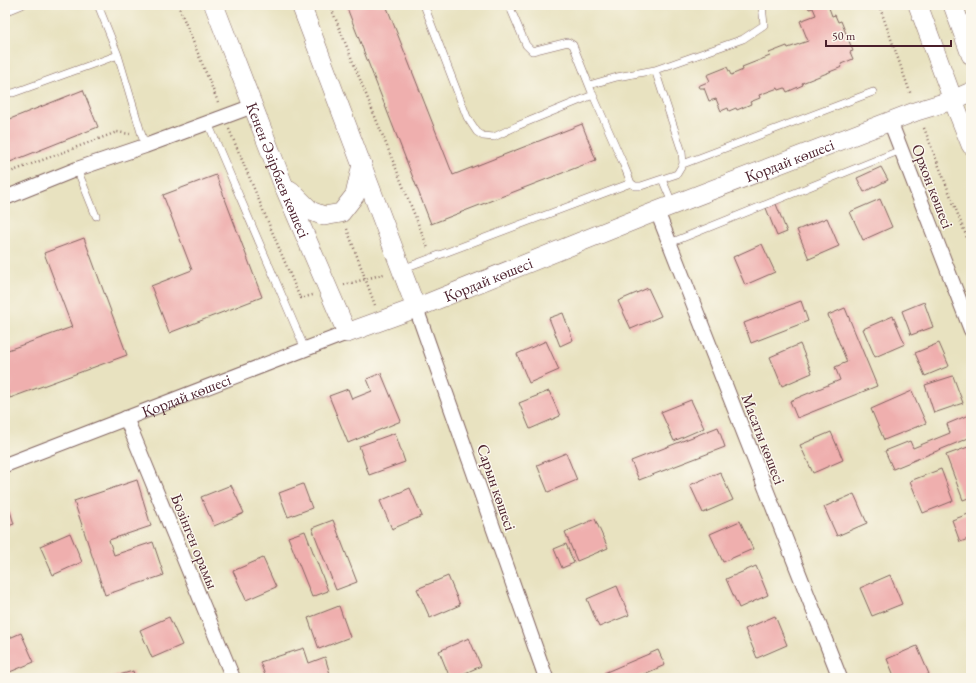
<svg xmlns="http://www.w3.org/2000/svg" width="976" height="683" font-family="'EB Garamond',serif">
<rect width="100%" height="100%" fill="#fbf7ec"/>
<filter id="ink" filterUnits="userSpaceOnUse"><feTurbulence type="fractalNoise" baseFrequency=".025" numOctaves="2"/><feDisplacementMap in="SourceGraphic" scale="8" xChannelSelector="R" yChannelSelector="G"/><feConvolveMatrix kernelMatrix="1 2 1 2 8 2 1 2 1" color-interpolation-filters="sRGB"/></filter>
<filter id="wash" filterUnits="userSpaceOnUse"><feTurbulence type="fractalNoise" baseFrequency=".012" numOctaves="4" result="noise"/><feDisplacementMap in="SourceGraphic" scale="16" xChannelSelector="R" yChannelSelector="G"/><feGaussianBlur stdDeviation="0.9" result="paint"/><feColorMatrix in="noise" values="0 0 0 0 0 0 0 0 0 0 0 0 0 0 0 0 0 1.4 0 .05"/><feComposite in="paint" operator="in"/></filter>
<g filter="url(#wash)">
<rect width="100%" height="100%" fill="#e8e2c0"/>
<g id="blocks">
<!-- building -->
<path fill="#efafae" d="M354,5H386L453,175L582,124L596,160L431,224L347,8Z
M808,5H837L829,8L832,16L835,15L838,22L841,21L853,51L850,52L853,59L841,64L842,67L802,83L803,85L787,92L785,88L779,90L778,88L759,95L760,98L750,102L751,104L737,110L736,108L729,111L728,108L721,111L716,99L709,101L704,88H699L698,86L710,81L707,75L727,67L731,75L743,70L742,67L770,56L769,53L787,46L788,48L808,41L800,21L816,15L813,8L809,9Z
M83,90L98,127L5,164V121Z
M881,167L888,180L864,192L857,178Z
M216,175L262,297L169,333L151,286L192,270L163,195Z
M880,199L892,227L863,240L850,212Z
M776,204L787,232L777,236L766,208Z
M827,218L839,246L809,259L797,230Z
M84,238L127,355L10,398L5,383V351L72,327L44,253Z
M762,244L775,272L745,285L733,257Z
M648,288L661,316L631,329L618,301Z
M801,301L808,321L751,343L744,323Z
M924,302L933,327L911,335L902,311Z
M845,308L877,386L797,418L790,401L840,380L835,367L847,362L828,315Z
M563,313L573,340L560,346L549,318Z
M893,316L905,344L875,357L863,329Z
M546,341L559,370L529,383L517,354Z
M939,343L949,366L925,376L915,353Z
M800,344L812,373L782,386L770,357Z
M381,373L401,421L348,443L329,396L348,389L352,399L372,391L367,379Z
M953,376L963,403L934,413L925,385Z
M549,391L560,416L530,429L519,403Z
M912,391L926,423L884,440L871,409Z
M691,400L704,428L674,441L661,412Z
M971,414V437L893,469L885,451L910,441L913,448L950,433L947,424Z
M718,427L725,447L639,480L631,461Z
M831,432L843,460L813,473L800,445Z
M395,433L405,462L369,475L359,446Z
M971,446V497L963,500L946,455Z
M566,453L577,480L548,492L537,465Z
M941,469L953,501L923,513L910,481Z
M720,472L733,500L703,513L690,485Z
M137,480L151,526L109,540L114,555L153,542L164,575L105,595L74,501Z
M303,484L312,508L288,517L279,493Z
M231,485L244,513L214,526L201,497Z
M410,488L422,516L392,529L380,501Z
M854,494L867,523L837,536L824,507Z
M10,511L14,524L5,527V512Z
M971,513V538L960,542L952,520Z
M595,519L608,548L577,561L565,532Z
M333,520L357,582L336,590L312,528Z
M740,521L753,549L723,562L710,534Z
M305,531L328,591L312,597L288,537Z
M70,533L82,562L53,575L40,546Z
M566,544L574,563L562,568L554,549Z
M263,558L276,587L246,600L233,571Z
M756,566L768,595L739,608L726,579Z
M890,575L902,604L872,616L860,588Z
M448,576L460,605L430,618L417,589Z
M617,586L629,615L599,627L587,599Z
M339,606L350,637L319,649L308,618Z
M775,616L787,645L757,658L745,629Z
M169,617L182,645L152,658L140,630Z
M21,633L34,662L5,674V640Z
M469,638L481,666L454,678H450L439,651Z
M917,646L929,674L921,678H895L887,659Z
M304,648L309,663L325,657L330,674L319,678H266L260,662Z
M658,650L665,665L635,678H607L604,673Z
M133,671L135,678H109Z"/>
</g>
</g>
<g filter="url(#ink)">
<use href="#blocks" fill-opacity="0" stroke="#81635f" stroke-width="1"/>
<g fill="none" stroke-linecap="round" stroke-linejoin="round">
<!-- lane casing -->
<g stroke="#81635f" stroke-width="8">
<path id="lane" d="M98,5L118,55L145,146
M424,5L467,117L477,132L483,136L494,137L517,126L593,95
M509,5L526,45L532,51L568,42L573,45L593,95L623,163L631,183L635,186H641L662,179
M5,12L22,5
M589,85L617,77L655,70
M5,92L13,93L118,55
M208,123L305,349
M683,164L873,92
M77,169L96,216
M673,205L662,179L677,174L683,164L682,152L655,70L743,39L764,25L762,5
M670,243L901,150
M402,269L631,183"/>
</g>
<!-- street casing -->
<g stroke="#81635f" stroke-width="16">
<g id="street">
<path d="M890,121L971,330"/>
<path d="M5,198L77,169L145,146L253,106"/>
<path d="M657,211L840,678"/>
<path d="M416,308L546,678"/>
<path d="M126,418L233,678"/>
<path id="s1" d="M5,465L347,333"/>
</g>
</g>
<!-- secondary casing -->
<g stroke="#81635f" stroke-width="20">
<g id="secondary">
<path id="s2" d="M214,5L283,184L347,333L416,308L657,211L917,111L953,100L971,92"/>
<path d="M301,5L416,308"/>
<path d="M918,5L953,100L971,145"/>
<path d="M953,5L971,55"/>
<path d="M290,190L311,211L324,216L341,213L355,195L362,164"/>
</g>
</g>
<!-- path -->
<path stroke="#81635f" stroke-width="2.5" stroke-dasharray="1 3" stroke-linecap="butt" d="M178,5L218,102
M330,5L428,248
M879,5L911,95
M924,128L971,248
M229,129L300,298
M5,174L117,132L130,134
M347,229L375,305
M344,285L384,274
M300,298L313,295"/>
<!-- lane -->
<use href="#lane" stroke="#fff" stroke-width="7"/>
<!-- street -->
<use href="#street" stroke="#fff" stroke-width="14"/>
<!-- secondary -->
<use href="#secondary" stroke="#fff" stroke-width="19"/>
</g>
</g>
<g text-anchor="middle" stroke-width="3" stroke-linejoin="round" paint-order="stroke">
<!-- street labels -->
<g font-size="16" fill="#4a1f2b" stroke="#fbf7ec">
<text dy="6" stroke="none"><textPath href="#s2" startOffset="829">Қордай көшесі</textPath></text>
<text dy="6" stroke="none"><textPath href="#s2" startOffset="177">Кенен Әзірбаев көшесі</textPath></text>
<text transform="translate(933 186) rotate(69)" y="6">Орхон көшесі</text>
<text dy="6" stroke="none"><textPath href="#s2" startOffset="505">Қордай көшесі</textPath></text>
<text dy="6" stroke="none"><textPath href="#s1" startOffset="194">Қордай көшесі</textPath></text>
<text transform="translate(764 439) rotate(69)" y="6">Масаты көшесі</text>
<text transform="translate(497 487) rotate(71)" y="6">Сарын көшесі</text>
<text transform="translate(195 541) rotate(68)" y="6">Бозінген орамы</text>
</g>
</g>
<!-- margin -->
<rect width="976" height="683" fill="none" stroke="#fbf7ec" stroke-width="20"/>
<!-- scale -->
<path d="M826 40v6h125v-6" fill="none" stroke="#4a1f2b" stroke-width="2"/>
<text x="832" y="40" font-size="12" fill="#4a1f2b" stroke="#fbf7ec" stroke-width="3" paint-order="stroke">50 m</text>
</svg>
